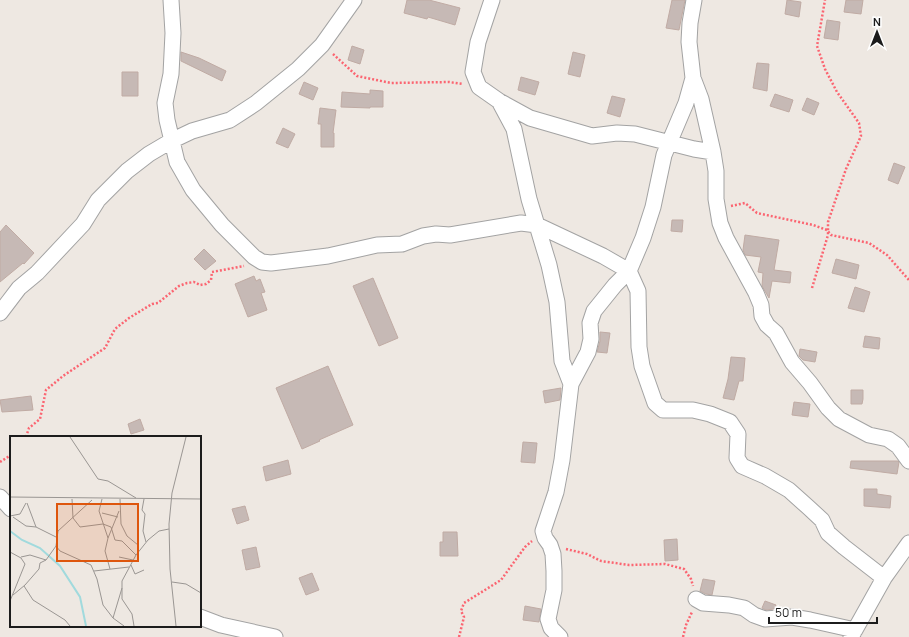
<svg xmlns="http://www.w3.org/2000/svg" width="909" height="637" font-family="Manrope,sans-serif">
<rect width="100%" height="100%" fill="#eee8e2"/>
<!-- building -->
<path fill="#c6b9b5" stroke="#c0aba4" d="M407,0H429L460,8L455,25L428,17L427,19L404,13Z
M672,0H685L679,30L666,28Z
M787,0L801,2L799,17L785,14Z
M846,0H863L861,14L844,12Z
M827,20L840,22L838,40L824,38Z
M352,46L364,50L360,64L348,60Z
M181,52L199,58L226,71L222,81L181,61Z
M573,52L585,55L580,77L568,74Z
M757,63L769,64L767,91L753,88Z
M122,72H138V96H122Z
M521,77L539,82L535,95L518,90Z
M304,82L318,88L313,100L299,94Z
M370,90L383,91V107H370V108L341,107L342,92L370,94Z
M775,94L793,100L789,112L770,106Z
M612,96L625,99L620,117L607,113Z
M807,98L819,103L814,115L802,110Z
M320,108L336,110L333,133H334V147H321V124H318Z
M283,128L295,134L288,148L276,143Z
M894,163L905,167L898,184L888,180Z
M672,220H683L682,232L671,231Z
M6,225L34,253L24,264L23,263L0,282V232Z
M745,235L779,240L774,270L791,272L790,283L772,281L769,298L762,286L763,273L758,272L761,257L745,255L743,250Z
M204,249L216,261L205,270L194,259Z
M836,259L859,265L856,279L832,273Z
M254,276L256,281L260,279L265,292L261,293L267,310L248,317L235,284Z
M373,278L398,338L379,346L353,286Z
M855,287L870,292L864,312L848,308Z
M600,332L610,333L607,353L597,352L600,341Z
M865,336L880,338L879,349L863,347Z
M800,349L817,352L815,362L803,360L799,356Z
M731,357L745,358L743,381H739L734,400L723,398L728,379Z
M328,366L353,425L319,440L320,441L302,449L276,388Z
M561,388L560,400L545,403L543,391Z
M851,390H863V399L862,404H851Z
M31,396L33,410L2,412L0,400Z
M794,402L810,404L808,417L792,415Z
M140,419L144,430L131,434L128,424Z
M523,442L537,443L535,463L521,462Z
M288,460L291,474L266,481L263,467Z
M851,461H898L899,462L897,474L850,468Z
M864,489H877V494L891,496L890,508L864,506Z
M245,506L249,520L237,524L232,509Z
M443,532H457L458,556H440V542H443Z
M677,539L678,560L665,561L664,540Z
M256,547L260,567L246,570L242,550Z
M312,573L319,590L306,595L299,578Z
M703,579L715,581L712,595L706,594L700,591Z
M765,601L776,605L774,609L766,610L762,608Z
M525,606L541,609L539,622L523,620Z"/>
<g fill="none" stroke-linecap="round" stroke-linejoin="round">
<!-- minor casing -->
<g stroke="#a3a3a3" stroke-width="17">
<path id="minor" d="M171,0L173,33L171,74L165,103L167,120L177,162L193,190L222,225L254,257L262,262L271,263L328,256L377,245L402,244L423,236L436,234L450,235L521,223L537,225L603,256L629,271L638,291L639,347L642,366L655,403L663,410H693L710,414L730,422L738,434L737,458L742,466L765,476L789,490L808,507L822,520L828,533L844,547L884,578
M492,0L478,42L473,72L479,87L499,101L514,129L529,199L549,265L557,302L562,361L571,384L562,460L556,492L543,531L545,538L550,545L553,554L554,571V590L548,619L551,628L560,637
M694,0L690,23L689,42L693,78L701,99L713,152L716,171V199L720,223L726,238L756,293L761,305L762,316L767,325L776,333L792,362L810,383L828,408L839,419L869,435L888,439L898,446L909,461
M499,101L530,118L592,136L617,133L635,134L694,149L713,152
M0,313L19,288L37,273L83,224L98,200L127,171L149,154L171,141L192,131L230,120L256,103L298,69L322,45L354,0
M571,384L588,352L591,339L590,323L594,311L615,285L629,271L643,238L653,207L664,155L686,103L693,78
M0,497L11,509
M696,599L703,603L729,605L744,608L754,615L765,619L792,617L810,620L855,630
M200,617L221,625L275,637
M851,637L884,578L909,543"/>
</g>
<!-- path -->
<path stroke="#fb6571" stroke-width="2.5" stroke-dasharray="2 2" stroke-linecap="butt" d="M333,54L357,76L391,83L449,82L463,84
M731,206L745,203L757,213L813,225L827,230L831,235L869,243L887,255L909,280
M812,288L828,235V222L846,169L861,136L859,123L837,92L825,69L817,46L825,0
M26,437L29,428L40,419L46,390L63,376L105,348L115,329L129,318L152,304L158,303L179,286L187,283L194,282L200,285L206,284L211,280L212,272L244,266
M0,462L11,455
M566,549L587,554L601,561L629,565L665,564L684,569L691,579L693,586
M459,637L464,617L461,611L464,603L501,580L525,547L532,541
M683,637L686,625L692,612"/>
<!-- minor -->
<use href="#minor" stroke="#fff" stroke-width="15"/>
</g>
<!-- overview -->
<g transform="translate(10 436)">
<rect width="191" height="191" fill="#eee8e2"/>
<path fill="none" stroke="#a1dadd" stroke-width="2" d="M0,95L12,104L30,112L50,130L70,161L76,190"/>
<path fill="none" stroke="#9a9693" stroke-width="1" d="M60,1L88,43L98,45L126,62M0,61L191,63M62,63L63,82L70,91L93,88L101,91L105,104L112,105L126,119M92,63L89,75L98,102L95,115L100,133M110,63L111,88L117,100L128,109V115M134,63L132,74L135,78L133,95L136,106M82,64L48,95L46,110L50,115L81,129L87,143L93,169L103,182M17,67L26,91L46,101M92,77L108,81M0,80L10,78L16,67M3,81L16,90L26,91M98,102L109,75M0,116L11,122L15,128L0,165M11,121L20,119L36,124L46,110M109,121L123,124M121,129L125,138L134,134M84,135L119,131M162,146L176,148L191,157M14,150L23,164L55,184L60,190M112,152L103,182L114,190M3,159L15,149L29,133L30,127L36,124M124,190L122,178L112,163V145L126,119L138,104L149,95L159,93M166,190L160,133L159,88L162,57L176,1"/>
<path fill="#de560d" fill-opacity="0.15" stroke="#de560d" stroke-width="2" d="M47,68H128V125H47Z"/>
<rect width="191" height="191" fill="none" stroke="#1c1c1c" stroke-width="2"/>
</g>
<!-- north arrow -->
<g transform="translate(877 32)" stroke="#ffffff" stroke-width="3" paint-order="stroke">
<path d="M0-3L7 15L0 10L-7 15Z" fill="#1c1c1c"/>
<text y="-6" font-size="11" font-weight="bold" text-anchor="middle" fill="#1c1c1c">N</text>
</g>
<!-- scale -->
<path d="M769 617v6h108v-6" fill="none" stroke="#1c1c1c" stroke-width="2"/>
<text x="775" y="617" font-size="12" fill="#1c1c1c" stroke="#ffffff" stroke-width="3" paint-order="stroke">50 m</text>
</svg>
